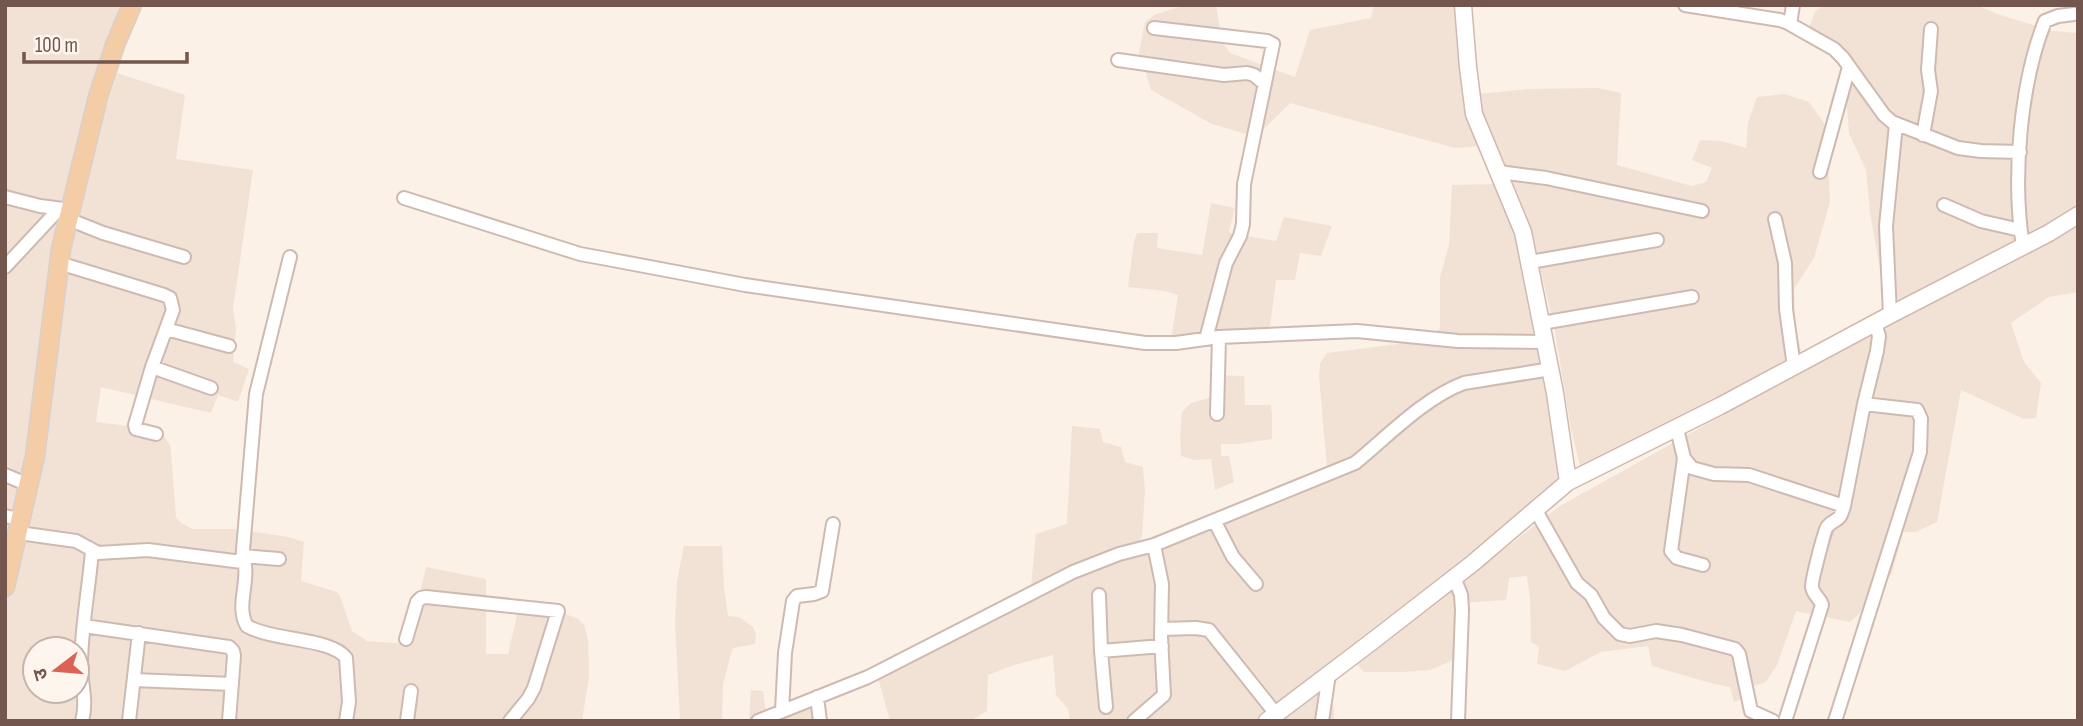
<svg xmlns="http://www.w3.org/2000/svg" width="2083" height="726" font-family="'Sofia Sans Condensed','Noto Sans Devanagari',sans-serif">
<rect width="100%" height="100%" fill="#fbf1e7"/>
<!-- residential -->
<path fill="#f2e2d6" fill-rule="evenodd" d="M5,5H127L111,41L5,556Z
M1186,5H1216L1222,42L1230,53L1295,77L1310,30L1371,18L1374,5H1456L1463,97L1470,128L1479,146L1455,148L1290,103L1256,137L1212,124L1151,90L1139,52L1145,22L1156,14Z
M1828,5H1977L1997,14L2053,31L2078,33V208L2051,225L1887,308L1870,213L1866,170L1849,133L1845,83L1838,62L1832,55L1814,46L1810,25L1815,12L1821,7Z
M117,73L185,95L176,159L253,170L233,309L236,328L233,362L249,369L238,402L218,395L211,413L101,387L96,422L137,427L163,435L170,445L171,452L176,517L181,523L193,529H235L288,537L304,542L301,581L337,592L340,596L352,631L367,641L408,644L426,567L486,579V654H508L520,602L561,612L578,619L584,625L588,639L589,676L582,721H5V598L40,472L68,248L78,199ZM35,649H77V691H35Z
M1598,88L1621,93L1617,165L1692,186L1706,182L1712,168L1692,160L1700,140L1722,141L1746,148L1748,123L1757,97L1785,94L1809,102L1824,123L1827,136L1830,202L1814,258L1794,289L1795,328L1801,351L1789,359L1603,457L1581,470L1571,429L1554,327L1533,238L1516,194L1482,118L1478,94L1528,89Z
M1498,184L1521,250L1561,457L1558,484L1255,721H1070L1068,709L1056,695L1053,655L1014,665L988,675L987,711L970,721H890L878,678L1030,597L1036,534L1067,524L1072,426L1100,429L1103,442L1121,447L1125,462L1143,467L1145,491L1142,535L1137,551L1328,479L1319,376L1320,363L1327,353L1414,342L1440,329V277L1449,245L1452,185Z
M1211,203L1235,208L1229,232L1234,234L1276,241L1284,217L1332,226L1321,256L1300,253L1295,280H1276L1269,335L1176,342L1172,334L1178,295L1165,291L1128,287L1134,241L1137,233H1158L1157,248L1202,255Z
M2078,223V292L2049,297L2011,323L2024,362L2041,383L2036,418L2024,419L1961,390L1937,522L1916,532H1903L1892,573L1869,605L1850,622L1796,611L1777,665L1766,682L1751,687L1743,699L1734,702L1730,687L1714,684L1652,666L1648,646L1601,652L1565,671L1537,664L1539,647L1531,642L1530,598L1527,576L1509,578L1506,600L1460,603L1456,659L1430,670L1402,672H1364L1356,663L1560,506L1818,362Z
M1212,375L1244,376L1245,405H1271L1272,414V439L1238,444H1221V456H1229L1234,482L1215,490L1211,459L1195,460L1181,456L1180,436L1182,412L1191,403L1212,397L1213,381Z
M684,546H722L724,588L728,616L739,617L753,627L756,634L755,644L734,648L732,650L723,684L722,721H680L675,623L677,580Z
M1326,682L1334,709V721H1277Z
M751,690L763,691L767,721H749Z
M811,706L815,721H769Z"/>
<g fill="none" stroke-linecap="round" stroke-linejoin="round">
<!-- minor casing -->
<g stroke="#cebab1" stroke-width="16">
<path id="minor" d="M1685,5L1780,20L1788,23L1834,49L1843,58L1884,115L1892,122L1958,148L1981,151L2020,152
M1790,24L1793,5
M1154,28L1267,41L1273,44L1244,184L1243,224L1240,236L1226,263L1206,339
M1118,60L1224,75L1247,73L1254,75L1265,84
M1923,135L1931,91L1928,70L1931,29
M1499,172L1546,178L1702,211
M1820,172L1849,67
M5,197L40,206L63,209
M404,198L580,254L602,258L745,285L1145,343H1176L1219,337L1357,331L1458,341L1546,342
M1944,205L1981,221L2020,230
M68,219L103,233L184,257
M1775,219L1785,263L1786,309L1794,367
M2023,246C2012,180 2020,84 2045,21L2058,16L2074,14
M1530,262L1657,240
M59,263L164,295L170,298L173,310L152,367L135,425L136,429L156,434
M5,267L59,209
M1890,315L1886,226L1896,124
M1542,323L1692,297
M166,329L229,346
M152,367L211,388
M1217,414L1219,337
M1677,429L1684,458L1692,468L1714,474L1749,475L1844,506
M1684,458L1671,551L1677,558L1703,565
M5,475L29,485
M1535,509L1577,583L1591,595L1604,618L1620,634L1630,636L1656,631L1682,635L1735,649L1739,654L1751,711L1773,721
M5,516L22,520
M1215,522L1233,557L1256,584
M19,533L76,541L98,553L148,550L242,562L245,565C248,585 236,608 247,626C273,641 332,638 346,658L349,702L346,721
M243,556L279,559
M242,562L256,394L290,257
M1454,577L1461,595L1462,610L1458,721
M1099,595L1101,651L1106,707
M84,626L229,647L233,651L234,656L229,721
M1161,629L1196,628L1209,630L1276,714
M406,639L417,602L421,598L426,597L558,611L534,688L528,699L510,721
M1101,651L1162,646
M134,680L232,684
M817,697L820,721
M782,711L785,653L793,601L797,596L814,594L822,591L833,524
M82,721C88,699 80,682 81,661C82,624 89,587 92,551
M129,721L139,633
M407,721L411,691
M758,721L868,677L1073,572L1119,554L1154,545L1355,463C1388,436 1424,398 1464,383L1551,369
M1134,721L1164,695L1161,637L1162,584L1154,545
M1322,721L1329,674
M1785,721L1822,605C1820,598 1813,595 1812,587C1811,582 1825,529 1827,527C1837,516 1839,524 1844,506L1864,404L1877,351L1879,336L1875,323
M1835,721L1920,452L1921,419L1917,410L1864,404"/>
</g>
<!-- secondary casing -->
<g stroke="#d0b9af" stroke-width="19">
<path id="secondary" d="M1463,5L1468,67L1474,114L1523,232L1555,393L1568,482
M1267,721L1370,643L1473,563L1568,482L1720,406L1890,315L2049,233L2078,215"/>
</g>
<!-- primary casing -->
<g stroke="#d8d0cd" stroke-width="21">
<path id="primary" d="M5,587L35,456L61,249L98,97L115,45L132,5"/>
</g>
<!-- minor -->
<use href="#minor" stroke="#fff" stroke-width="12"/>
<!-- secondary -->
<use href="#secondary" stroke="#fff" stroke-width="16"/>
<!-- primary -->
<use href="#primary" stroke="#f4cca5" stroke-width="18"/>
</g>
<!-- border -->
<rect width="2083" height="726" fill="none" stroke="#73564e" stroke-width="14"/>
<!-- north arrow -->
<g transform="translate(56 670) rotate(254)"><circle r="33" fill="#fef5ee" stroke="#c6b5ae" stroke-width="2"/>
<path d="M0-5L12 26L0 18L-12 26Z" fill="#db6356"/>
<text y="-10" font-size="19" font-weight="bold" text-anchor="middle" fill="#73564e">उ</text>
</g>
<!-- scale -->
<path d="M24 52v10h163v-10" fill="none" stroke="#73564e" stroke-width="3.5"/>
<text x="35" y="52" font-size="21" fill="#73564e" stroke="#fef5ee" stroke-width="5" paint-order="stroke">100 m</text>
</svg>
